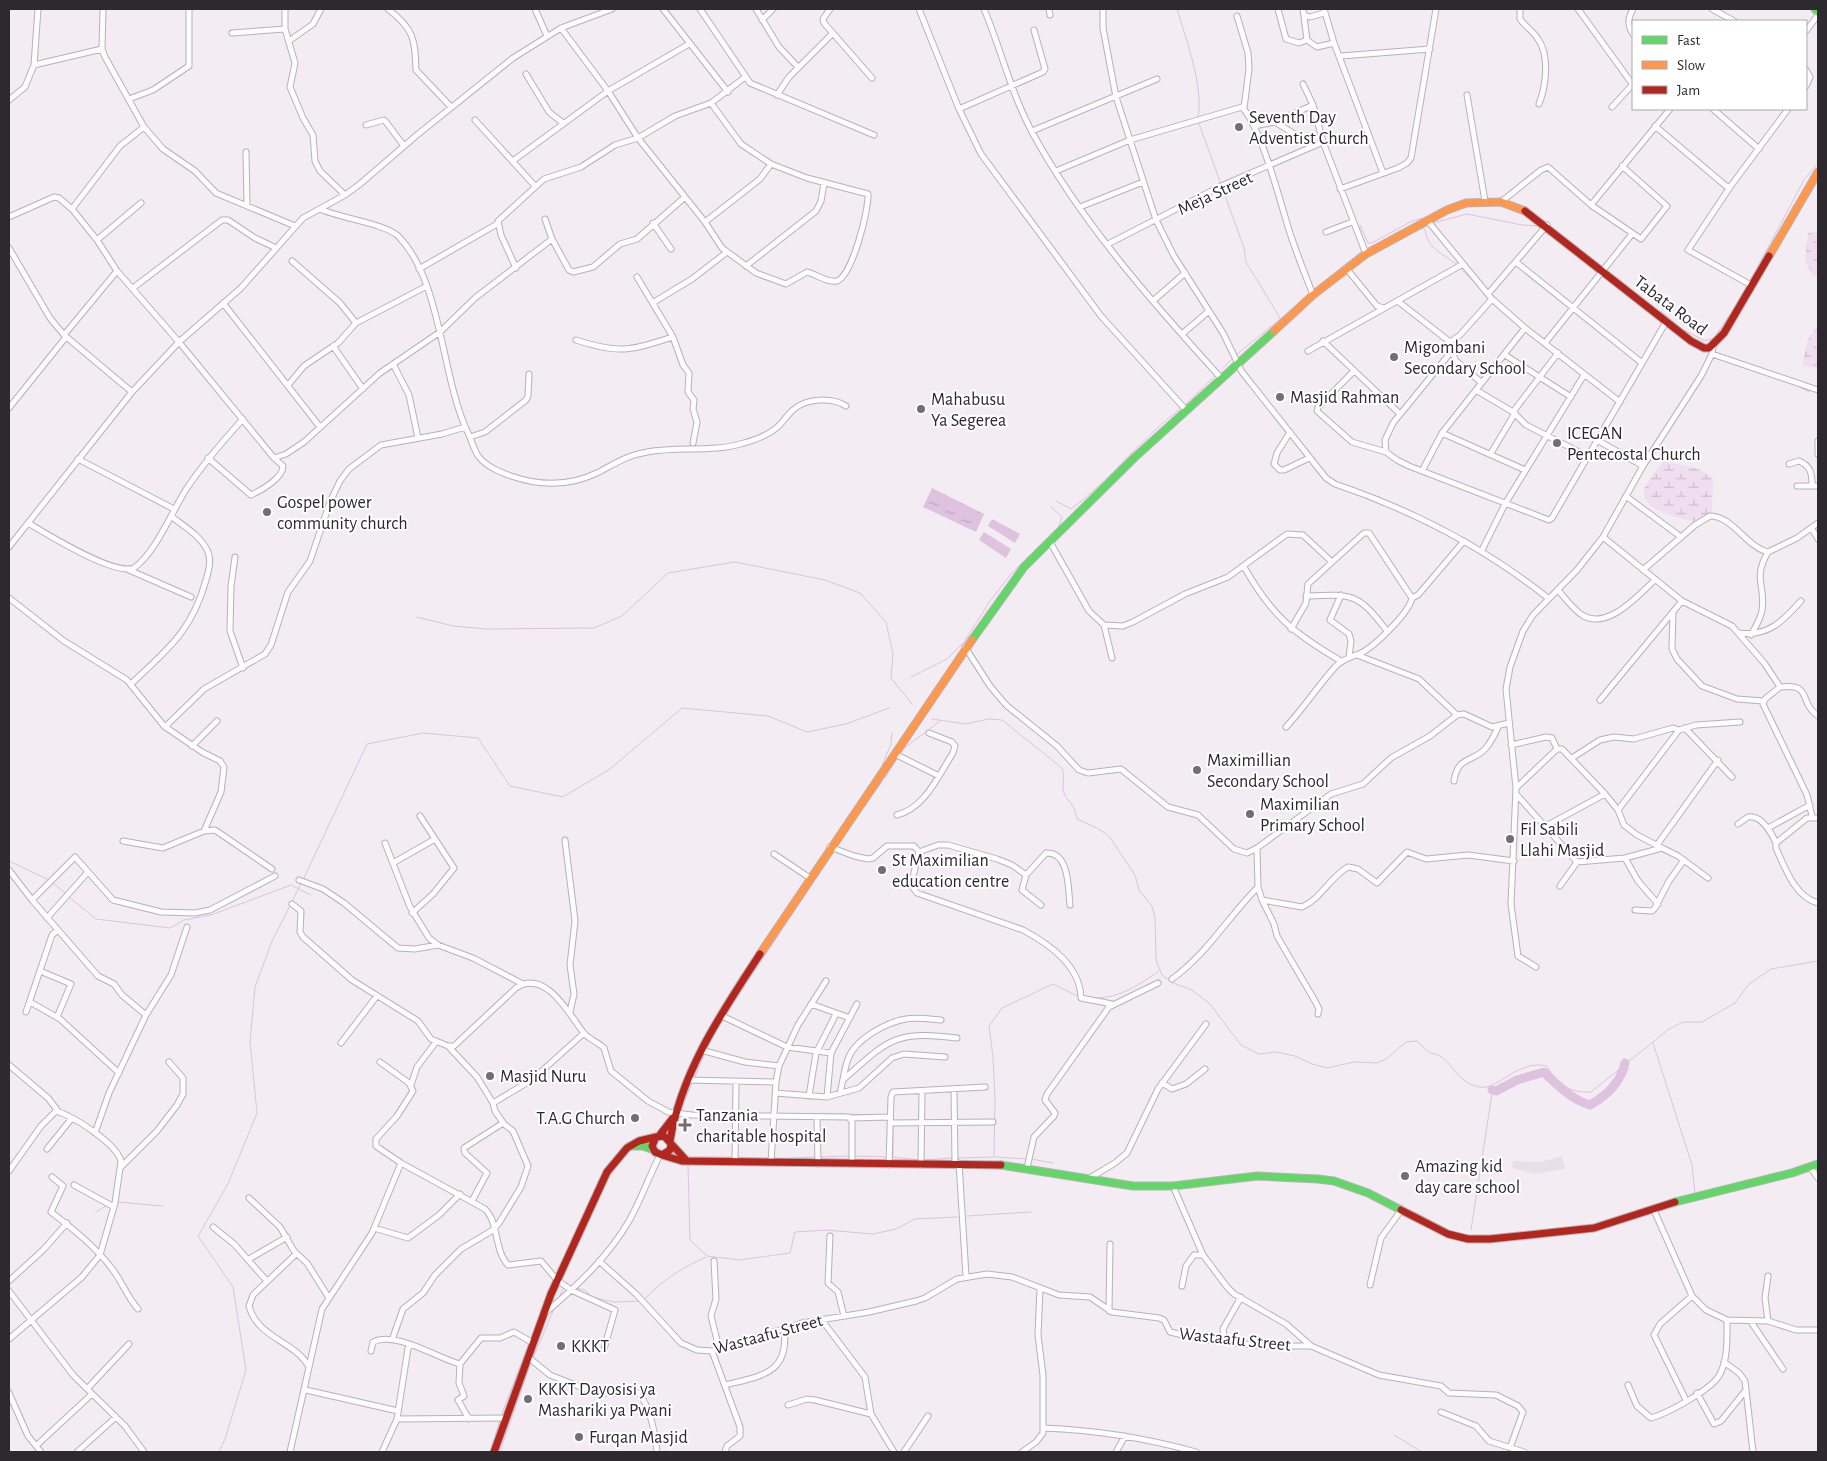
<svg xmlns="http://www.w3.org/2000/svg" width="1827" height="1461" font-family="'Alegreya Sans',sans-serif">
<defs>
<pattern id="wetland-marsh" width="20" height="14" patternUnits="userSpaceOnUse" patternTransform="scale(1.25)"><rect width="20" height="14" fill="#f0ddf0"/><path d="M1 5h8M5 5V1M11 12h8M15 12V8" fill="none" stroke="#cebece"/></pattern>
<pattern id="water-ripples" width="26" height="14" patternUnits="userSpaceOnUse" patternTransform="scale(1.25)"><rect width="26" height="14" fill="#dfc1e0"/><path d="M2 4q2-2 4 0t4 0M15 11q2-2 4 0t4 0" fill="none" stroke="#c0a6c0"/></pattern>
</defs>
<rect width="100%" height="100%" fill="#f3edf3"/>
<!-- built -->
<path fill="#eadeea" d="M1562,1156L1565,1169L1535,1174L1512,1168L1513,1161L1541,1162Z"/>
<!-- wetland -->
<path fill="url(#wetland-marsh)" d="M1818,231V276L1812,275L1805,260L1808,233Z
M1818,327V368L1803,366C1805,351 1805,337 1818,327Z
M1663,461L1700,469L1713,479L1712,513L1695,522C1680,518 1636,510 1645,487C1649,478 1658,469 1663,461Z"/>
<!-- water -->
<path fill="url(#water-ripples)" d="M932,488L984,514L976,532L923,507Z
M992,519L1020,534L1015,543L988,526Z
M984,532L1011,549L1006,558L979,540Z"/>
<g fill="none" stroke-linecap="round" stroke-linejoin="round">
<!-- stream -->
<path stroke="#dfc1e0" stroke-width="1" d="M1177,9C1186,39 1204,87 1198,118
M1198,121L1221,184
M1222,187L1244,248L1246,262L1280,318
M1433,223L1467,214L1522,225L1539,226
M1360,225L1368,243H1372L1412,221L1423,218
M1422,229H1425C1426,248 1444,254 1457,265
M1520,262L1534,243
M1460,268L1488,296
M1510,273L1517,265
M1750,281L1804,180L1818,163
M1317,287L1362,251
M1661,311L1682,329L1705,341L1714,338L1737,304
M1236,355L1291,310
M1223,368L1233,358
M1817,380L1818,379
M1798,386L1809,392L1811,390
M1184,406L1215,376
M1056,501L1071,509C1111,480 1141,438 1181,408
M417,617L453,626L486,629L594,628L622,616L668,573L735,562L825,580L860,593L886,622L893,654L891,678L912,704
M911,677L947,659L964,642L990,601L1011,574L1059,526L1062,517L1051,507
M932,719L966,724L988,719L1002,720L1062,768C1066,778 1060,787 1065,795C1071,806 1074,803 1077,819L1097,828L1109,836L1135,875L1139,890L1152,906L1155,918L1156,960L1162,975L1173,983L1192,990L1210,1004L1241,1045L1259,1054L1276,1052L1295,1056L1312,1064L1327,1068L1354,1062L1377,1063L1386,1059L1406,1042L1417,1041C1421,1045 1425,1049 1429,1052C1432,1054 1437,1054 1440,1056C1454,1065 1457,1082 1479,1087C1498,1091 1517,1059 1547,1066C1558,1085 1570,1093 1591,1092L1669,1029L1683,1022H1702L1735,1003L1749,984L1771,969L1818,961
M903,749L940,721
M882,765L891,744L892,733
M885,778L898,757
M840,839L882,782
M9,861L49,880
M303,880L367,744L423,733L478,738L510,786L563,797L610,769L682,708L768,716L807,732L846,724L889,708
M52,882L66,894
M69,897L96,919L170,928L184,920L211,915L291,885L311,895
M292,902L301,883
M1096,998C1120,998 1140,984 1159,971
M726,1014L834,851
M719,1025L723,1018
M1653,1043L1692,1165L1695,1193
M694,1079L705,1053
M893,1107L894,1096
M681,1110L692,1083
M820,1114H835
M838,1114L887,1115
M893,1126V1157
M854,1156L888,1157
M994,1156L995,1098L993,1057L989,1026L1002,1008L1053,984L1079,997
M687,1157H733
M737,1157L770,1159
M819,1157L850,1156
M892,1157L920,1160
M957,1158L994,1157L1027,1159
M774,1159L815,1157
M1031,1159L1053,1163
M924,1160L953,1158
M688,1166L690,1240L707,1256L739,1260L790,1253L795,1232L826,1230L873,1234L896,1229L915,1219L958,1217
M1782,1172L1818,1160
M117,1202L163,1206
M96,1212L106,1206
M1415,1212L1434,1223
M967,1216L1031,1212
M1471,1230L1493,1087
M1465,1235L1476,1236
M1493,1235L1506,1234
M576,1288L585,1290L592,1297
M559,1298L563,1288
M596,1298L614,1302L641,1301
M644,1300C660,1281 684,1267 706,1257
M533,1358L554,1309
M9,1387L25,1422
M501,1416L529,1343
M1394,1435L1422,1452
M219,1452L225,1439L246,1370L233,1287L198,1236L228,1184L257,1113L250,1042L255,987L272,941L290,906
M490,1452L500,1420
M500,1452L531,1362"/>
<!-- river -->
<path stroke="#dfc1e0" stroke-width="9" d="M1492,1090L1496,1091L1517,1080L1544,1072C1557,1085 1572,1100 1590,1105C1606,1096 1621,1082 1625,1063"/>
<!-- street casing -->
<g stroke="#b6b2b6" stroke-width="7">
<path id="street" d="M103,9L102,49L105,57L144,127L163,149L195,171L216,193L295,226
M285,9V29L295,63L290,87L303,118L313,135L315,161L320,171L345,195
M388,9C414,29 415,39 416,70L451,107
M535,9L547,36
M663,9L728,92
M700,9L750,83L874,135
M756,9L779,47L798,67
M830,9L823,19L824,23L872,78
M919,9L959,109L981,154L1101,316L1186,410
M984,9C1001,49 1011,93 1032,132C1081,222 1152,302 1221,378
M1049,9L1050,15
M1103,9V28L1116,97L1156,220L1174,256L1223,333L1242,372L1326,478L1335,484C1412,510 1485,548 1548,598
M1278,9L1286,39L1299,43L1307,40
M1303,9L1307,40L1317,47L1334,43
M1324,9L1334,43L1383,173
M1520,9V19C1525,26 1533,31 1538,39C1550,56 1546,86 1539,104
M1578,9L1633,85
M1633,9C1628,18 1627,25 1633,34
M1712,9L1734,21
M1304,15L1310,17L1324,13
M1237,16L1248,53L1249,69L1244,108
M762,20L773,9
M561,28L608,91L638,138L705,222L722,248L756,273L786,284L807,272C816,274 827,283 837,281C852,276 869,210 868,194L807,178L771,164L741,144L711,103
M1806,31L1818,15
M232,33L285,29
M289,41L313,24L321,9
M1341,56L1430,49
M34,65L102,49
M1806,70L1810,77L1806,86
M526,74L549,112L563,123
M1303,84L1313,105L1323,142L1366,254
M777,95L789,77L832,34
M1467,95L1485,201
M129,99L153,90L189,66V9
M9,100L25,87L34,65L38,9
M1612,107L1633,84
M959,109L1043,72L1045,69L1034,30
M1713,109L1759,149
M475,120L535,186
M1275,122L1313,105
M366,125L384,120L386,122L404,146
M1254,126L1275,122L1314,146
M1655,126L1726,186L1730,187L1788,109
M144,127L120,146L72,209L97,240L117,271L179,342L274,458L286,454L304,442L380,373L440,332L475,298L552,239
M1032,131L1157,79
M246,152L247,206
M514,160L608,91L689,44
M1056,171L1130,140L1242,107C1261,127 1280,201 1289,230C1296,252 1305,274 1313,295
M1730,187L1688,250L1751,285
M1340,189L1398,168L1407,163L1411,158L1436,9
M1501,202L1541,170L1548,167L1591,205L1641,239L1667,206L1622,166
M1591,205L1670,109
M1080,207L1143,182
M320,209C340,218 386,224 398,236C442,280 441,377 468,433C472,441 474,451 479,457C487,467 500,472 511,476C540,486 571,486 599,472C616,463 628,455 647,452C680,446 712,453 744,443C755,440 766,436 775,429C782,424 786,416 793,410C806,398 832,397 846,406
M9,217L54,197L59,198L72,209
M545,219L552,239L569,270L573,272L593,267L620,244L637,239L685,197
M1427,220L1492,299L1525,328L1620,402
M705,222L760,179L771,164
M653,223L671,249
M1326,232L1352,222
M97,240L141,203
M1108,244L1221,186L1323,142
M9,248L50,318L64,335L132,392
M292,261L340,303L356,323
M1516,262L1642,363
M746,266L816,211L821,201L824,183
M516,268L501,235L498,221L544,179L581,167L615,145L638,138L675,116L711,103L744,78
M1346,268L1377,306L1384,308
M419,269L497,224
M637,277L673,337L683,365L689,373L688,392L694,400L693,409L697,422L693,443
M133,288L222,220H228L255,238L276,248
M1488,294L1547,225
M1154,300L1185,273
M654,302L692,279L727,252
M1399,302L1450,342L1460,335L1492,299
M223,303L320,427
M1182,334L1209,311
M64,335L117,271
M576,340C620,354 629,351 673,337
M1323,341L1400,414
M1450,342L1455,360L1482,383
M1545,343L1632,234
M333,346L363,389
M1308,351L1463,264
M1451,352L1393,423L1385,440L1386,452L1397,460L1409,466L1549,520L1552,518L1666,322
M1712,354L1818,390
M1505,355L1571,397
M393,364L409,395L418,438
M1354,371L1318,407L1317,411L1352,442L1386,452
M289,384L304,366L338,343L356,323L425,287
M1476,390L1513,412L1526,425L1587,456
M9,408L66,337
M1513,412L1558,353
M1290,432L1277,453L1274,464L1280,470H1284L1309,458
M1442,433L1525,470
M470,437L485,432L526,400L528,396L529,374
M1597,440L1643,466
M1818,441V454
M1491,453L1515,413
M208,458L251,495C262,490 283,478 283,466L274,458
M78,459L174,509
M1789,464L1799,461C1811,466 1812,474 1812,485
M1422,471L1442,433L1525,328
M1797,486H1818
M1627,497L1681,537
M28,523C47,534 114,576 134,568C155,553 171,514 185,491C202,465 222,442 243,419
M1812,529L1818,539
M1603,537L1682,601L1732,626L1765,664L1780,687L1765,699L1763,704L1807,795L1812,816
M1050,542L1089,611L1104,625L1112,658
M9,547L132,392L179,342L241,288L303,218L345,195L360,184L417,135L513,58L561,28L612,9
M1482,550L1505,504L1584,375
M235,557L231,586L230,631L243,668
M1244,567C1272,616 1293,633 1341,661
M129,570L191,597
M1643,570L1695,525L1710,516C1733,516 1746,547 1768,552L1797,538L1818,523
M1558,590C1565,598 1573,609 1582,615C1608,631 1638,595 1655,580
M1341,595L1330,620L1349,634L1351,641L1349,657
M1306,596C1353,594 1358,593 1387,631
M9,598L64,641L127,680L164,726L202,752L220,761L224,767L221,792L204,831
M1673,612L1672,649L1677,659L1702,686L1737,699L1763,701
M1104,625L1123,626L1133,622L1185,594L1228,577L1287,534L1303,535L1332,562
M1291,629L1306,603L1308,584L1364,533H1369L1412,598L1418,595L1464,541
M1739,633C1768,637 1783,621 1801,601
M1751,635C1755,627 1761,619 1762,610C1766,585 1752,580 1768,552
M965,647L990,686L1006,705L1057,746L1079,770L1088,773L1121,769L1168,807L1198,815L1234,849L1247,853L1257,848L1331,794L1363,784L1391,758L1430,736L1457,715L1464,714L1492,727L1509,723
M1357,655L1419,679L1457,715
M131,684C168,649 192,631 206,580C209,570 212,559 207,550C200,535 183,526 171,516
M1780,687C1813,683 1798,702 1818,716
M1600,700L1682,601
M165,727L204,689L265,654L271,645L288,592L310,561L330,502L340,481L349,469L381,445L442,434L465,427
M1286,727C1304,708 1319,684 1337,665C1345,658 1352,657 1361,653C1375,646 1409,613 1412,598
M1685,728L1732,777
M1511,745L1546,737L1552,738L1557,749
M192,746L217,721
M895,754L939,776
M1572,758L1600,740L1614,737L1634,739L1673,728L1679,730
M1454,781C1458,755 1473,763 1486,748C1491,742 1495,734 1498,727
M1516,788L1557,749H1562L1605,794L1618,810L1624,825L1637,835L1662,848
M1516,794L1577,862L1560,886
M1618,810L1679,730L1696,725L1740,722
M897,815C925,808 938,776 953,753L955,746L952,742L929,733
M1818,818H1807L1776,843V848C1785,868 1795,897 1818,903
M1738,824L1748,817C1761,815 1771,832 1776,843
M1546,826L1605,794
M1768,828L1810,805
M565,840L575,921L570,965L574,994L570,1012
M123,841L163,848L204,831L215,830L272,869
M385,843L410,907L429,938L438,945L473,958L523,984
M1657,845L1718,760
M830,847L854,856L868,859L873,858L887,846H914L919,852L911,885L917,893L1023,930C1049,944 1080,965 1081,998L1112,1004
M1257,848L1258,887L1262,900L1274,924L1277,936L1315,1001L1319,1009L1318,1014
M919,852L938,845H948L997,859L1012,865L1026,875L1022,890L1041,905
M774,854L810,878
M1625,858L1638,881L1658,904
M1577,862L1625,858L1662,848L1678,856L1708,878
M393,863L435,839
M9,870L32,900L98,976L114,984L122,995L146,1015
M1026,875L1046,853C1070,852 1068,889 1070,905
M299,880L323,889L344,903L398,948L415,949L438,945
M32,900L75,857L113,900L161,912L195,913L210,910L275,876
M1262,900L1302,907C1321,899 1330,877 1348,867L1358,869L1377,883L1407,852L1426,859L1468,855L1514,861
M292,904L301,911L300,932L303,937L352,980L418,1021L431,1039L448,1046H454L516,988C545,968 569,1014 583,1032C588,1039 598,1042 604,1048L611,1071L648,1101L663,1109L668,1112L692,1115L849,1117L852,1122V1164
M1635,910L1652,911L1655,908L1669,881L1684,860
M412,913L433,894L454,868L420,816
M47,918L87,873
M1536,967L1518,956L1511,904L1516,788L1506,689L1510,667L1523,631L1533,615L1577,570L1603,537L1643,466L1701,376L1712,354L1713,346
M40,971L71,984L57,1017
M1172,979C1207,954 1228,917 1258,887
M30,1002L60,1019L119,1073
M811,1004L850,1018
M26,1012L52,935L58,930
M720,1015L787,1047L831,1053
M341,1043L376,997
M701,1050L745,1062L779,1066
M380,1062L409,1083L413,1091L397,1116L376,1139V1146L401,1163L485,1209C499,1223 494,1250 508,1265L541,1261L557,1280L571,1290L615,1310L604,1349
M9,1065L48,1098L58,1111
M844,1079C888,1040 895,1030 957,1038
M687,1080L776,1082
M1162,1083L1172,1089L1186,1084L1205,1069
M411,1085L417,1067L436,1042
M954,1090L955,1163
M775,1093L827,1097L859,1088L892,1058L904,1054L945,1057
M840,1093C843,1082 844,1070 848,1059C855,1039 887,1022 906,1019C917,1017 930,1019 941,1020
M809,1096L816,1053L836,1014
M827,1097L831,1053L857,1004
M493,1103L533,1079L584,1033
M817,1117L818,1164
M851,1118L890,1117
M890,1123L993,1122
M95,1133L109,1093L146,1015L171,975L187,927
M47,1149L72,1118
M735,1162L736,1083
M771,1162L776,1082L779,1066L798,1025L826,981
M959,1163L966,1276
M889,1165L891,1097L893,1092L985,1087
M921,1165L922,1091
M121,1167L157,1131L177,1105L183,1094V1078L169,1062
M1810,1167L1818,1178
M1027,1168L1034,1137L1054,1116L1055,1113L1045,1100L1047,1094L1109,1007L1158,983
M9,1171L41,1126L56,1111C73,1116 116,1143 121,1161L115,1203L100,1255L82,1277L9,1339
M52,1177L63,1186L51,1212C73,1229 96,1247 113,1270C122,1282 128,1298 138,1309
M1088,1179L1115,1163L1127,1153L1158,1089L1206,1024
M74,1185L114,1207
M1173,1186L1203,1255L1227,1287L1234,1294L1286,1324L1311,1346
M249,1198L280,1227L294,1251L307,1263L329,1298
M472,1201L487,1173L465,1153L464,1148L503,1123
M1653,1208L1692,1296L1706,1310L1727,1320L1768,1321L1796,1330H1818
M213,1227L234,1244L266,1280
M374,1228L408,1238L439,1215L460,1194
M830,1236L828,1283L838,1292L844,1316
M296,1254L253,1295L249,1306C257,1338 295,1341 309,1367
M249,1259L287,1237
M599,1261L636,1294L681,1343L697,1350L712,1351L802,1323L869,1312L916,1301L925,1298L957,1279L987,1274L1012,1277L1059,1295L1090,1297L1112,1312L1159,1318L1164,1320L1170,1332L1200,1339L1264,1346H1311L1379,1375L1441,1386L1449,1393L1496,1395L1518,1406L1523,1412L1510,1448
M714,1261L716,1299L711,1316L719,1348
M9,1281L43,1250L67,1223
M1370,1285L1381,1238L1402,1209
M1182,1286L1186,1266L1194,1255H1203
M9,1291L73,1375L125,1426L144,1452
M1109,1311L1110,1244
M544,1314C576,1287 608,1257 629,1221C641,1200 649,1176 660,1155
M821,1319L865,1377L871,1414L894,1452
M1768,1321L1765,1298L1768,1276
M1751,1322L1783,1369
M392,1340L403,1309L423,1293L435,1275L461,1249L493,1230L499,1223L521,1187L528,1166L513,1131L504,1124L495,1111L493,1103L477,1077L448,1046
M1225,1342L1223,1329L1241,1297
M371,1351L373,1342C395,1330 439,1359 460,1364L481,1338H500L514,1332L533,1343
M712,1351L740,1427V1436L727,1446L725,1452
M528,1357L550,1375L596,1393H639C651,1409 655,1433 657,1452
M1724,1362L1739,1373L1745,1381L1753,1452
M460,1364L459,1383L464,1396L458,1400L469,1419
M725,1385C761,1376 790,1374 784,1328
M1628,1385L1637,1406L1651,1418C1668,1413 1713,1389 1720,1374C1728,1359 1727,1337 1727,1320
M87,1389L129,1344
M306,1390L398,1411
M9,1393L28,1436L41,1452
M1697,1393L1714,1424L1721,1421L1746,1390
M1686,1400L1654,1335L1660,1324L1692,1296
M788,1405L807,1399L815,1400L871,1414
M1441,1412L1476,1426L1489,1441L1524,1452
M397,1419L505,1418
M1043,1428C1095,1430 1146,1438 1196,1452
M37,1445L92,1394
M77,1452L116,1417
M290,1452L322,1309L372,1233L401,1163
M382,1452L397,1419L408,1348L411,1345
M904,1452L928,1416
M1022,1452L1036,1442L1043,1433V1375L1038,1335L1040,1289
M1116,1452L1125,1436"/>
</g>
<!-- fast casing -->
<g stroke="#b6b2b6" stroke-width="9">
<path id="fast" d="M1815,9L1818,12
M972,640L1024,567L1134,458L1274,331
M630,1146H643L654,1150
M1001,1165L1133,1186H1173L1257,1176L1318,1179L1334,1181L1368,1193L1401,1210
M1675,1202L1792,1173L1818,1164"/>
</g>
<!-- slow casing -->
<g stroke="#b6b2b6" stroke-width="9">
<path id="slow" d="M1769,256L1818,172
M1274,331L1313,295L1366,254L1447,210L1466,203L1501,202L1525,211
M760,954L972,640"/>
</g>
<!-- jam casing -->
<g stroke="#b6b2b6" stroke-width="9">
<path id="jam" d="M1525,211L1691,341L1704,348H1709L1724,333L1769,256
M659,1136L673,1118
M670,1141C681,1072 722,1012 760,954
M671,1145L670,1150L662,1155L655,1152L652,1146L656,1137L664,1136L686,1160
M662,1155L682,1161L1001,1165
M1401,1210L1448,1234L1468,1239H1490L1594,1228L1675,1202
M494,1452L551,1294L607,1172L627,1148L639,1141L656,1137"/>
</g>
<!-- street -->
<use href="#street" stroke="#fdfcfd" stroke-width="5"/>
<!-- fast -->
<use href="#fast" stroke="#63d668" stroke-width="7"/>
<!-- slow -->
<use href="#slow" stroke="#ff974d" stroke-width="7"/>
<!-- jam -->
<use href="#jam" stroke="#b3261e" stroke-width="7"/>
</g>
<!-- markers -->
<g fill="#726e73" stroke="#fff" stroke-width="2">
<circle cx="1239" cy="127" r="5"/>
<circle cx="1394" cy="357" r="5"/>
<circle cx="1280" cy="397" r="5"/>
<circle cx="921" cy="409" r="5"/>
<circle cx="1557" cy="443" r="5"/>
<circle cx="267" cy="512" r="5"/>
<circle cx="1197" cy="770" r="5"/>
<circle cx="1250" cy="814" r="5"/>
<circle cx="1510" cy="839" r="5"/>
<circle cx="882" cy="870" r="5"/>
<circle cx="490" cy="1076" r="5"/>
<circle cx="635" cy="1118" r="5"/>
<path d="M682.5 1117.5h5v5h5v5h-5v5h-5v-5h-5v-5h5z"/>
<circle cx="1405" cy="1176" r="5"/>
<circle cx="561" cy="1346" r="5"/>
<circle cx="528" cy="1399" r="5"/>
<circle cx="579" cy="1437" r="5"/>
</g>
<g text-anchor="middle" stroke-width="4" stroke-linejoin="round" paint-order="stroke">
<!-- poi labels -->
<g font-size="18" fill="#2d292e" stroke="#fff" text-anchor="start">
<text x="1249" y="123">Seventh Day<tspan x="1249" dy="21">Adventist Church</tspan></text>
<text x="1404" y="353">Migombani<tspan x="1404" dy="21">Secondary School</tspan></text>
<text x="1290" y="403">Masjid Rahman</text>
<text x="931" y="405">Mahabusu<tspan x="931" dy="21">Ya Segerea</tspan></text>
<text x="1567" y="439">ICEGAN<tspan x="1567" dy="21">Pentecostal Church</tspan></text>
<text x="277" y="508">Gospel power<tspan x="277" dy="21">community church</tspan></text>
<text x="1207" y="766">Maximillian<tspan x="1207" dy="21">Secondary School</tspan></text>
<text x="1260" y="810">Maximilian<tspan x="1260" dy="21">Primary School</tspan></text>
<text x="1520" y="835">Fil Sabili<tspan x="1520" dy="21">Llahi Masjid</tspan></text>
<text x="892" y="866">St Maximilian<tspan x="892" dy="21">education centre</tspan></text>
<text x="500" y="1082">Masjid Nuru</text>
<text x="696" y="1121">Tanzania<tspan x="696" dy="21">charitable hospital</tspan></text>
<text x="625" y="1124" text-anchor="end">T.A.G Church</text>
<text x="1415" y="1172">Amazing kid<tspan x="1415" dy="21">day care school</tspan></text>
<text x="571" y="1352">KKKT</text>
<text x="538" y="1395">KKKT Dayosisi ya<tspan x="538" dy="21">Mashariki ya Pwani</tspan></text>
<text x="589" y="1443">Furqan Masjid</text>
</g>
<!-- street labels -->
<g font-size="18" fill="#2d292e" stroke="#fff">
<text transform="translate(1215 193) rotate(-25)" y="6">Meja Street</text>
<text transform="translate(1671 305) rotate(37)" y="6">Tabata Road</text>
<text transform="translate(768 1334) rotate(-15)" y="6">Wastaafu Street</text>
<text transform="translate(1235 1339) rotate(6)" y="6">Wastaafu Street</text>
</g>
</g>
<!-- border -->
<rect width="1827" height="1461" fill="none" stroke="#2d292e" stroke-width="20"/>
<!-- legend -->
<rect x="1632" y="20" width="175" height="90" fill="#ffffff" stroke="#aba9ab"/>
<rect x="1642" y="36" width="25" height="8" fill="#63d668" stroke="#aba9ab"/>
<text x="1677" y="45" font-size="15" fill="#2d292e">Fast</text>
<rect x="1642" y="61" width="25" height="8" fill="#ff974d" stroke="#aba9ab"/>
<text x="1677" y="70" font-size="15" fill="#2d292e">Slow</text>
<rect x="1642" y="86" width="25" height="8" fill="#b3261e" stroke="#aba9ab"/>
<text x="1677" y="95" font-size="15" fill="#2d292e">Jam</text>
</svg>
